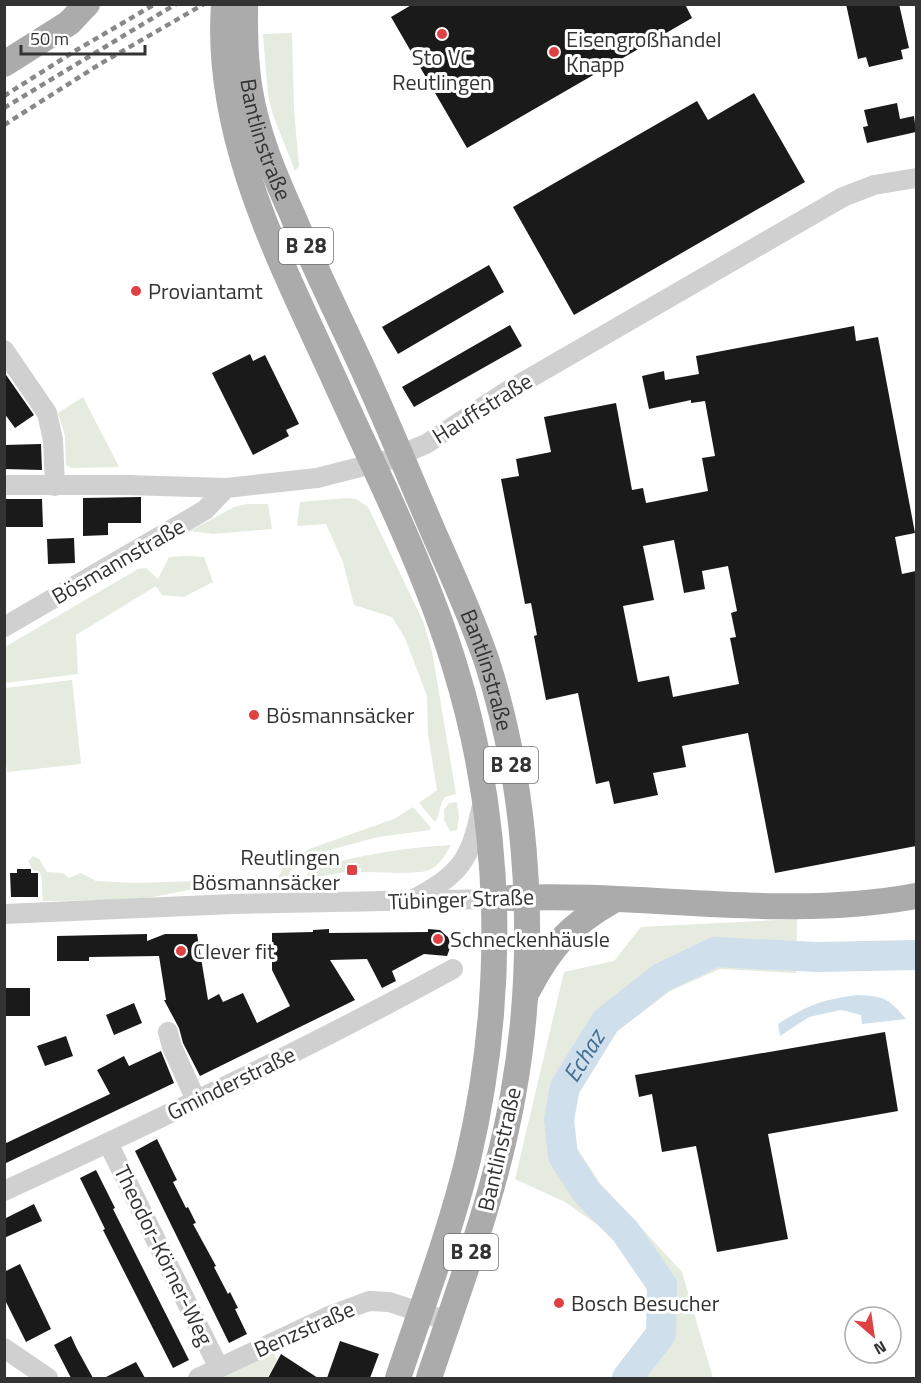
<svg xmlns="http://www.w3.org/2000/svg" width="921" height="1383" font-family="'Titillium Web',sans-serif">
<rect width="100%" height="100%" fill="#fff"/>
<!-- green -->
<path fill="#e5ebdf" d="M292,33L294,110L299,166L295,171L273,115L268,94L263,34Z
M83,397L119,467L71,468L66,465L65,436L58,413Z
M347,498L356,499L368,507L423,621L432,651L456,794L445,797C438,807 440,815 435,822L419,803L437,790L428,734L427,696L405,638L392,617L354,605L343,562L326,524L297,526L300,502Z
M247,504H268L272,529L213,534L190,531L234,507Z
M186,556L204,557L213,582L184,597L162,595L156,586L76,635L78,674L5,683V647L138,569L146,568L158,579L169,557Z
M72,680L81,764L7,772L4,745L5,688Z
M457,802L459,818L457,830L450,831L444,820V810L449,803Z
M413,807L431,828L430,830L378,837L300,858L295,861L286,882L268,889L248,890L243,883L247,879L278,878L287,860L312,848L394,819Z
M451,845C445,855 440,865 429,870C416,875 377,872 361,872V868H345V872L307,879L308,871C355,855 402,848 451,845Z
M33,856L39,859L47,872L63,873L69,878L81,873L96,881L137,883L223,880L219,884L153,897L122,900L43,901C41,891 44,878 39,871L33,870L28,861Z
M797,919L796,973L720,969L670,991L615,1033L576,1093L573,1118L577,1148L600,1183L682,1272L713,1378H610L629,1364L654,1322L649,1283L619,1240L565,1202L515,1179L564,972L614,961L641,927Z
M269,1344L277,1360L267,1378H198Z"/>
<!-- water -->
<path fill="#d0dfec" d="M857,995C885,996 889,999 906,1019L862,1024L861,1015L841,1010L809,1017L780,1036L778,1024C808,1005 821,1000 857,995Z"/>
<g fill="none" stroke-linecap="round" stroke-linejoin="round">
<!-- river -->
<path stroke="#d0dfec" stroke-width="30" id="s1" d="M627,1378L661,1334L662,1285L625,1231L587,1193L563,1156L559,1119L565,1087L606,1021L661,978L715,952L817,957L916,955"/>
</g>
<!-- building -->
<path fill="#1a1a1a" fill-rule="evenodd" d="M413,4H685L692,18L467,148L391,17Z
M846,4H899L909,48L901,50L903,59L869,67L866,57L858,59Z
M754,93L805,182L574,315L513,207L697,101L708,120Z
M897,103L900,119L914,116L916,132L867,143L863,127L868,126L864,110Z
M489,265L504,292L398,354L382,327Z
M510,325L522,346L414,407L402,387Z
M854,326L856,341L878,337L915,533L895,537L902,574L916,571V846L775,873L748,733L682,746L686,767L653,773L658,795L614,804L609,781L596,784L578,693L546,700L534,636L537,635L531,603L525,604L501,479L519,476L516,459L551,452L544,417L616,403L632,490L643,488L646,503L708,491L702,458L715,456L705,401L691,403V400L649,409L642,376L664,371L665,380L699,374L696,356ZM674,540L684,593L705,589L702,571L728,566L737,611L731,613L736,637L730,638L739,684L673,697L669,676L638,682L623,606L654,600L643,546Z
M250,354L253,361L265,355L299,424L286,430L289,436L253,455L212,373Z
M4,372L34,415L15,428L4,413Z
M41,444L42,470L4,469V445Z
M141,497V523H108V535L83,536V498Z
M4,499H42L43,527H4Z
M74,538L75,563L48,564L47,539Z
M17,869H31V873H38V897H11L10,873H17Z
M329,929V933L428,932V929L440,930L449,938L450,948L447,956L424,954L392,971L396,981L382,988L367,959L330,960L355,1000L200,1076L183,1043L179,1028L164,1000H166L159,956L89,957V961H57V936L147,934V941L165,934H197L208,1000L219,994L223,1002L243,993L257,1023L290,1006L272,970V933L313,932V930Z
M4,988H30V1016H4Z
M134,1003L142,1023L114,1035L106,1015Z
M885,1032L898,1111L768,1134L788,1239L717,1252L696,1146L662,1152L652,1094L639,1097L635,1075Z
M66,1036L73,1056L45,1066L37,1046Z
M161,1051L174,1083L4,1164V1144L110,1094L97,1070L124,1056L129,1066Z
M157,1139L177,1180L173,1182L186,1208L188,1207L196,1223L193,1224L216,1266L214,1267L228,1294L230,1292L238,1308L235,1309L247,1334L229,1343L135,1151Z
M96,1170L115,1208L113,1209L189,1360L173,1368L103,1230L105,1229L80,1178Z
M34,1204L42,1221L4,1238V1219Z
M20,1264L51,1329L26,1342L4,1298V1272Z
M71,1336L77,1349L93,1378H71L54,1345Z
M340,1341L379,1354L370,1378H327Z
M281,1354L318,1378H268Z
M136,1362L145,1378H104Z"/>
<g fill="none" stroke-linecap="round" stroke-linejoin="round">
<!-- minor -->
<path stroke="#d0d0d0" stroke-width="20" d="M4,350L47,413L53,440L55,486
M4,485H127L226,488L317,478L388,460L426,444L504,393L843,197L874,185L916,178
M4,627L205,510L226,488
M412,900C460,874 470,862 481,809
M4,914L233,904L494,899
M168,1032L172,1047L196,1100
M108,1143L219,1368
M4,1191C156,1121 307,1049 453,969
M4,1348L48,1378
M198,1378L329,1316L369,1301L389,1302L448,1321"/>
<!-- major -->
<g stroke="#ababab" stroke-width="26">
<path d="M224,4C214,143 286,271 341,394C381,482 427,574 455,667C504,826 506,997 468,1159C450,1233 422,1306 398,1378"/>
<path id="s2" d="M245,4C245,34 245,62 250,91C257,134 274,174 292,214C315,269 342,323 367,378C391,431 413,485 436,538C454,579 474,622 488,665C530,798 538,957 513,1095C496,1192 460,1285 429,1378"/>
<path d="M4,64L69,23L87,4"/>
<path d="M510,898C645,892 782,921 916,896"/>
<path d="M528,990C551,946 570,925 614,900"/>
</g>
<!-- rail -->
<path stroke="#888" stroke-width="4.5" stroke-dasharray="6 4.5" stroke-linecap="butt" d="M4,96L75,51L155,4
M4,108L176,4
M4,125L100,64L204,4"/>
</g>
<!-- markers -->
<g fill="#de4142" stroke="#fff" stroke-width="2">
<circle cx="442" cy="34" r="6"/>
<circle cx="554" cy="52" r="6"/>
<circle cx="136" cy="291" r="6"/>
<circle cx="254" cy="715" r="6"/>
<rect x="346" y="864" width="12" height="12" rx="3"/>
<circle cx="438" cy="939" r="6"/>
<circle cx="181" cy="951" r="6"/>
<circle cx="559" cy="1303" r="6"/>
</g>
<g text-anchor="middle" stroke-width="6" stroke-linejoin="round" paint-order="stroke">
<!-- shield labels -->
<g fill="#fff" stroke="#707070" stroke-width="1.5">
<rect x="279" y="228" width="54" height="36" rx="4.5"/>
<rect x="484" y="747" width="54" height="36" rx="4.5"/>
<rect x="444" y="1234" width="54" height="36" rx="4.5"/>
</g>
<g font-size="21" font-weight="bold" fill="#333">
<text x="306" y="253">B 28</text>
<text x="511" y="772">B 28</text>
<text x="471" y="1259">B 28</text>
</g>
<!-- poi labels -->
<g font-size="22" fill="#333" stroke="#fff" text-anchor="start">
<text x="566" y="47">Eisengroßhandel<tspan x="566" dy="25">Knapp</tspan></text>
<text x="442" y="65" text-anchor="middle">Sto VC<tspan x="442" dy="25">Reutlingen</tspan></text>
<text x="148" y="299">Proviantamt</text>
<text x="266" y="723">Bösmannsäcker</text>
<text x="340" y="865" text-anchor="end">Reutlingen<tspan x="340" dy="25">Bösmannsäcker</tspan></text>
<text x="450" y="947">Schneckenhäusle</text>
<text x="193" y="959">Clever fit</text>
<text x="571" y="1311">Bosch Besucher</text>
</g>
<!-- street labels -->
<g font-size="22" fill="#333" stroke="#fff">
<text dy="8" stroke="none"><textPath href="#s2" startOffset="138">Bantlinstraße</textPath></text>
<text transform="translate(482 408) rotate(-32)" y="8">Hauffstraße</text>
<text transform="translate(118 561) rotate(-30)" y="8">Bösmannstraße</text>
<text dy="8" stroke="none"><textPath href="#s2" startOffset="714">Bantlinstraße</textPath></text>
<text transform="translate(461 899) rotate(-2)" y="8">Tübinger Straße</text>
<text transform="translate(231 1083) rotate(-26)" y="8">Gminderstraße</text>
<text transform="translate(499 1149) rotate(-77)" y="8">Bantlinstraße</text>
<text transform="translate(164 1255) rotate(64)" y="8">Theodor-Körner-Weg</text>
<text transform="translate(304 1329) rotate(-24)" y="8">Benzstraße</text>
</g>
<!-- water labels -->
<g font-size="24" font-style="italic" fill="#436e92" stroke="#fff">
<text dy="8" stroke="none"><textPath href="#s1" startOffset="374">Echaz</textPath></text>
</g>
</g>
<!-- border -->
<rect width="921" height="1383" fill="none" stroke="#333333" stroke-width="12"/>
<!-- north arrow -->
<g transform="translate(873 1335) rotate(151)"><circle r="28" fill="#ffffff" stroke="#adadad" stroke-width="1.5"/>
<path d="M0-4.5L10 22L0 15L-10 22Z" fill="#de4142"/>
<text y="-9" font-size="16" font-weight="bold" text-anchor="middle" fill="#333333">N</text>
</g>
<!-- scale -->
<path d="M21 45v9h124v-9" fill="none" stroke="#333333" stroke-width="3"/>
<text x="30" y="45" font-size="18" fill="#333333" stroke="#ffffff" stroke-width="4.5" paint-order="stroke">50 m</text>
</svg>
